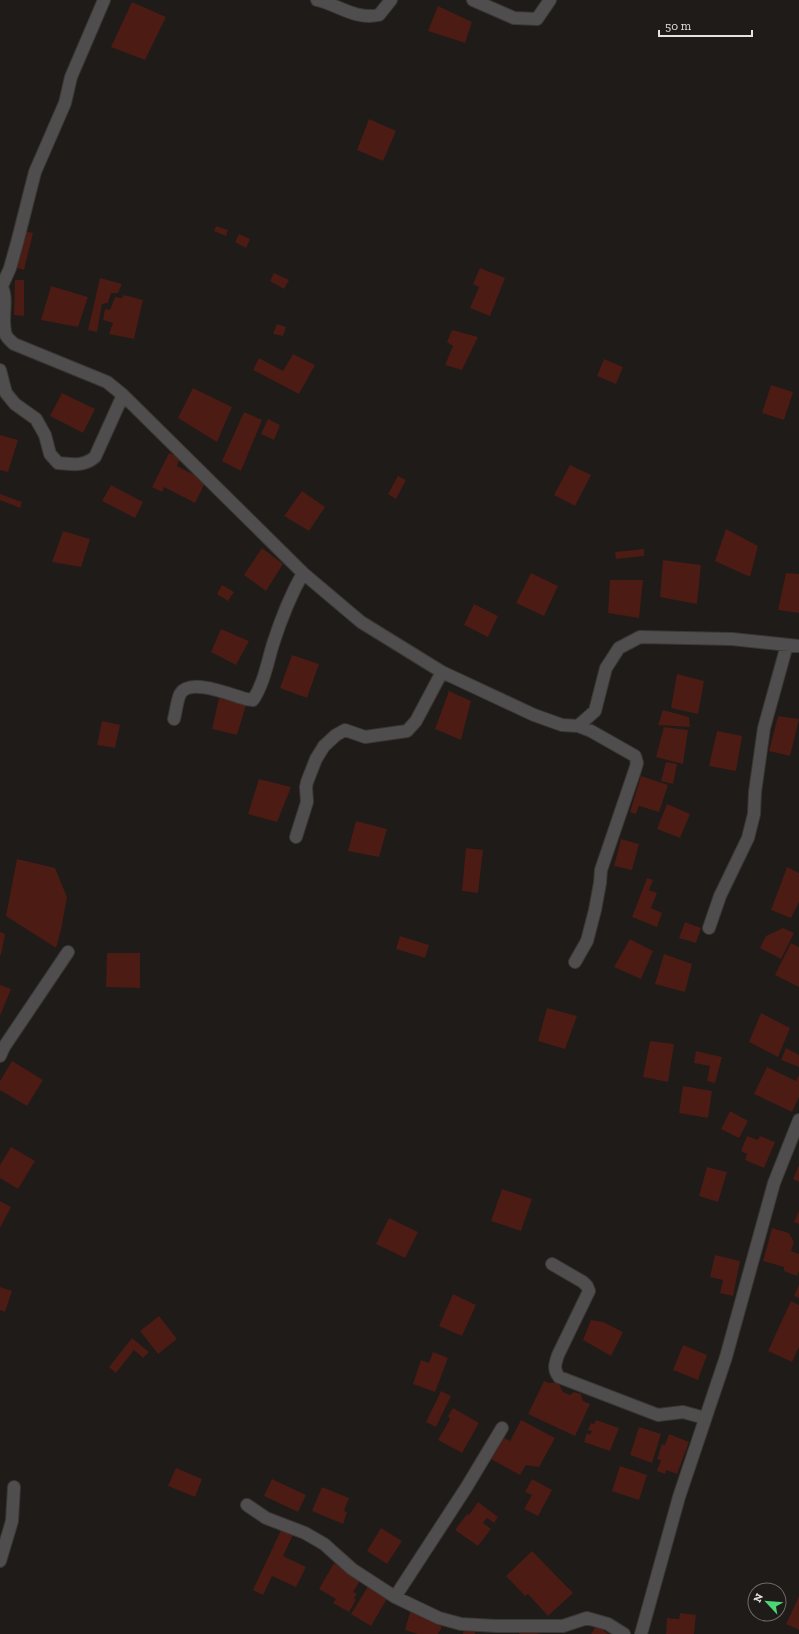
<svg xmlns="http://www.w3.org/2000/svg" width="799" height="1634" font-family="'Zilla Slab',serif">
<rect width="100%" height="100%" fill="#1e1b18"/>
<!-- building -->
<path fill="#4b1b14" d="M132,2L166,17L145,60L111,47Z
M438,6L472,22L465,43L428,31Z
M369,119L396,131L383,161L357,150Z
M216,226L228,230L226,236L214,231Z
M23,231L33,233L24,270L14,267Z
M239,234L250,239L246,248L235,242Z
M480,268L505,278L490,316L470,308L479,287L473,284Z
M274,273L289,280L284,289L270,281Z
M100,278L122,284L118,293H111L108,303L102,304L97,332L88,330Z
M15,280H24V316L14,315Z
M51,286L88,297L78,327L41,320Z
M124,295L143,300L134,339L109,334L113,323L103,320L105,309L110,310L115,297L122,298Z
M277,324L286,327L283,336L273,334Z
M452,330L478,337L462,370L445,365L453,346L447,342Z
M293,354L315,365L299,394L253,370L259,358L283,371Z
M604,359L623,367L616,384L597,376Z
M771,385L793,392L784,420L762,413Z
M193,388L232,407L217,442L178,418Z
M62,393L95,409L83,433L50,416Z
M244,412L262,420L241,471L222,461Z
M268,419L280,425L274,440L261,434Z
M0,435L18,440L8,472L0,470Z
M169,453L180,458L177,466L206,481L195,503L164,487L162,492L152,487Z
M570,465L591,475L575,506L554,495Z
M398,476L406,480L396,499L388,494Z
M111,485L143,502L135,518L102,501Z
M302,491L325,507L309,531L284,516Z
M0,494L22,502L20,508L0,500Z
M726,529L758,546L750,577L715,561Z
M63,531L90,539L81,567L52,562Z
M262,548L283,564L266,591L244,575Z
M644,549V556L616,559L615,552Z
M663,560L701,565L697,604L660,597Z
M531,573L558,586L544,616L516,603Z
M786,573L799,574V613L778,610Z
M610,580H643L639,618L608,613Z
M222,585L234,592L228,601L217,594Z
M474,604L498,616L488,637L464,625Z
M221,629L249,641L236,665L211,652Z
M292,655L319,664L307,698L280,688Z
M677,674L704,681L698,714L671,708Z
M449,691L471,701L461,740L435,729Z
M219,698L246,705L237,735L212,729Z
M663,710L689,717L690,727L658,725Z
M778,716L799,719L790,756L769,751Z
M102,721L120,725L115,748L97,745Z
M664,727L688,730L683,764L656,757Z
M717,731L742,736L736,771L709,766Z
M666,762L677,764L673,784L661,781Z
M641,776L668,785L659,812L639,806L636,814L630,812Z
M259,779L291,787L277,822L248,814Z
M667,804L690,814L680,838L657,829Z
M356,821L387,829L379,857L348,851Z
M621,839L639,844L632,870L614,866Z
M466,848L483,850L478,893L462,891Z
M17,859L55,868L67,897L61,930L56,948L6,916Z
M787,867L799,873V902L791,918L771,910Z
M647,878L653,880L649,890L657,893L651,908L662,913L657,927L632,917Z
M685,922L701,928L696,943L679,938Z
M783,928L794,933L781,959L760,948L766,936Z
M0,932L5,934L1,955H0Z
M400,936L429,945L425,958L396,949Z
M630,939L653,951L641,979L614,967Z
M791,943L799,947V987L775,975Z
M107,953H140V988L106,987Z
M664,954L692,964L685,992L655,984Z
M0,985L11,989L0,1016Z
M547,1008L577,1016L565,1049L538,1041Z
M761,1013L790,1028L778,1057L749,1042Z
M650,1041L674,1044L668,1082L643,1077Z
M786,1048L799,1055V1067L781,1060Z
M696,1051L722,1057L715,1083L707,1081L710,1066L694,1063Z
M12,1061L43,1080L27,1106L0,1090V1081Z
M767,1067L796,1081L799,1075V1097L792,1112L754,1094Z
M683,1086L712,1091L708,1118L679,1113Z
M730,1111L748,1121L739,1138L721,1129Z
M747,1136L758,1140L760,1136L775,1142L764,1168L745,1160L747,1154L741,1151Z
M11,1147L35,1161L18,1189L0,1178V1165Z
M799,1165V1182L793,1179Z
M707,1167L727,1172L718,1202L699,1196Z
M502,1189L532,1199L521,1231L491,1221Z
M0,1201L11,1207L0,1228Z
M799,1211V1224L794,1222Z
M389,1218L418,1232L405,1258L376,1244Z
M772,1228L789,1233L794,1242L791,1251L799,1254V1271L797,1276L784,1271V1267L763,1261Z
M715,1255L740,1261L733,1296L720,1293L723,1280L710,1277Z
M799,1284V1298L794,1296Z
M0,1287L12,1291L5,1312L0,1310Z
M453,1294L476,1305L462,1336L439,1326Z
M791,1301L799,1305V1347L792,1362L768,1351Z
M159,1316L177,1339L158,1354L140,1331Z
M591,1320L603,1322L623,1332L611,1356L583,1340Z
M132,1338L149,1352L143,1358L134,1350L116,1373L109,1367Z
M683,1345L707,1355L698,1380L673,1370Z
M433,1352L448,1358L435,1392L413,1384L421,1360L429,1363Z
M544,1381L549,1383H558L563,1392L570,1395L574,1392L581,1394L583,1401L590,1404L575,1436L528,1414Z
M441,1391L451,1396L436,1427L426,1422Z
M453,1408L479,1423L462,1453L438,1440L450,1419L448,1416Z
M521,1420L555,1438L539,1467L526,1465L520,1475L489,1458L501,1436L510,1441Z
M596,1420L619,1428L610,1451L584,1442L587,1433L590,1435L592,1431L588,1430L591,1423L594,1424Z
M639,1427L661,1434L652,1463L630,1455Z
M669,1434L689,1442L677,1474L666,1470L665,1474L657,1471L661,1460L657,1459L662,1444L665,1445Z
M620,1466L647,1475L639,1500L612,1491Z
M176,1468L202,1479L195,1497L168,1486Z
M272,1479L306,1495L298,1512L264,1496Z
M532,1479L552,1490L538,1516L524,1509L532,1495L525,1492Z
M322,1487L349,1498L344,1511L347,1512L343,1524L312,1511Z
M478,1502L498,1517L494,1523L487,1518L483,1523L491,1529L478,1546L455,1530L467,1514L469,1515Z
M282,1528L294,1533L283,1556L306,1567L296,1587L272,1576L263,1595L253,1590Z
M381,1528L402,1541L387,1564L367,1551Z
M532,1551L573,1593L548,1616L528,1594L525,1596L506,1576Z
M334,1563L361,1579L353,1592L357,1594L354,1598L356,1600L349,1612L333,1603L336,1599L319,1589Z
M369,1585L388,1597L371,1626L351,1614Z
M799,1596V1630L786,1624Z
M412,1605L442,1627L438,1634H418L405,1630Z
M680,1613L696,1615L694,1634H666L667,1618L679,1619Z
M596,1626L609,1634H591Z
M464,1627L475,1628V1634H463Z
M521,1627L540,1634H519Z"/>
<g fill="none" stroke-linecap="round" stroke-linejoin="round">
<!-- minor casing -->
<g stroke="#3a3734" stroke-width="14">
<path id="minor" d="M317,0C339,5 355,20 379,15L391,0
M473,0L514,18L537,19L550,0
M0,284C10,297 0,319 6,335C7,338 11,341 14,344L107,382L123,395L303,573L361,622L442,672L534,715L562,725L578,726L591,731L635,756L637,763L635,770L601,870L600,883L595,910L587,941L575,962
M2,286L10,268L17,243L35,172L65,103L71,77L104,0
M0,370L6,393L15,404L36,419L45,435L50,454L58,463C72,464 83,467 95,457L123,395
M174,719C176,711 177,701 180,694C190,677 231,695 246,699L253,700C264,683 267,664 273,644C281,619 290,596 303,573
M578,726L595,711L606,668L619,648L640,637L732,639L799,646
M296,837L307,802L306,787L307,782L316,759L324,746L336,735L345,730L365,737L407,731L416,721L442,672
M709,928L720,896L748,838L754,814L755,792L764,728L787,645
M0,1056L4,1047L68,952
M552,1264L583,1282L587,1286L589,1291L558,1355C555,1364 553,1369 559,1377L658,1415L683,1412L705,1418
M247,1505L266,1518L305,1533L324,1544L352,1569L395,1597L439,1618L461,1624L496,1626H563L587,1618L608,1624L624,1634
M0,1561L12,1521L14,1487
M395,1597L466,1488L502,1428"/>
</g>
<!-- tertiary casing -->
<g stroke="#3a3734" stroke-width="14">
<path id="tertiary" d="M641,1634L679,1497L726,1357L774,1183L799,1120"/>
</g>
<!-- minor -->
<use href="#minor" stroke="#4f4d4e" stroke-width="12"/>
<!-- tertiary -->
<use href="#tertiary" stroke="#4f4d4e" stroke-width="12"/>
</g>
<!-- north arrow -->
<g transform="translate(767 1602) rotate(296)"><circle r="19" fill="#1e1b18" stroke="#6e6b68"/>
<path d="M0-3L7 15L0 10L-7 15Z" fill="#4dd676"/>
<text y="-6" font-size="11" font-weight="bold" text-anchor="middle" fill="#e5e3e1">N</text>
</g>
<!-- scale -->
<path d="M659 30v6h93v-6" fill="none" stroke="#e5e3e1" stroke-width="2"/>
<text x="665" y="30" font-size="12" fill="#e5e3e1" stroke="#1e1b18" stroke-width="3" paint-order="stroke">50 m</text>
</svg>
